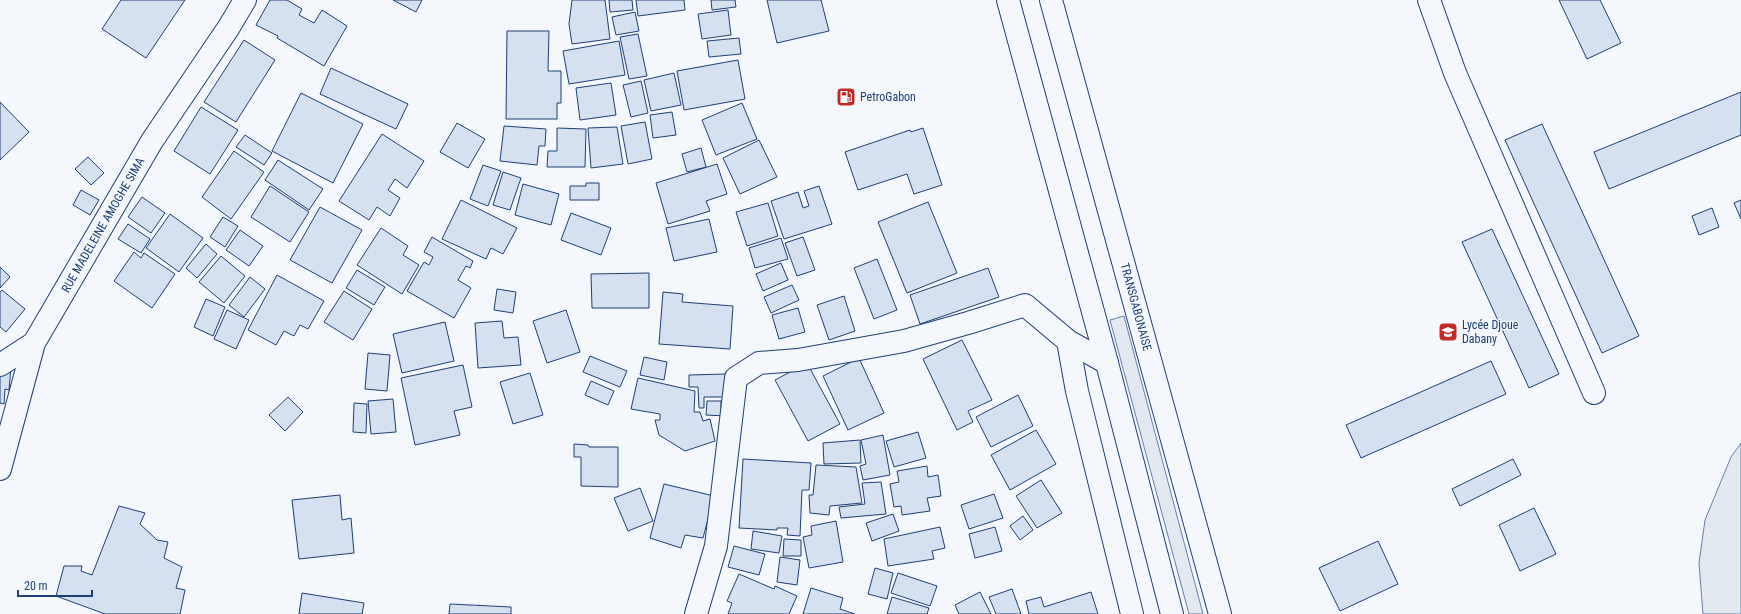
<svg xmlns="http://www.w3.org/2000/svg" width="1741" height="614" font-family="'Roboto Condensed',sans-serif">
<rect width="100%" height="100%" fill="#f4f7fb"/>
<!-- green -->
<path fill="#e3e9f0" stroke="#687fa3" d="M1124,316L1203,614H1189L1110,320Z
M1741,443V614H1703L1699,563L1705,520L1731,457Z"/>
<!-- building -->
<path fill="#d5e0f0" stroke="#1d3f73" d="M121,0H185L146,58L102,29Z
M270,0H287L302,9L299,15L314,23L322,10L347,26L324,66L277,38L278,36L256,25Z
M393,0H422L416,12Z
M572,0H605L610,39L572,44L569,24Z
M609,0H632L633,10L610,12Z
M636,0H684L685,10L638,16Z
M711,0H735L736,7L712,10Z
M767,0H821L829,31L777,43Z
M1559,0H1600L1621,43L1587,59Z
M728,10L731,35L702,39L698,14Z
M635,12L639,31L616,35L612,17Z
M507,31H549L548,71H561V103H557V119H506Z
M638,34L647,76L629,79L620,37Z
M739,38L741,54L709,57L707,41Z
M244,40L275,60L236,122L204,102Z
M619,41L625,75L569,84L563,51Z
M738,60L745,99L684,110L677,71Z
M331,68L408,104L396,129L320,94Z
M674,73L681,105L651,111L644,80Z
M641,81L648,113L631,117L623,85Z
M611,83L616,115L580,120L576,88Z
M1741,92V135L1609,189L1594,152Z
M301,93L363,124L333,183L272,151Z
M0,102L29,132L0,160Z
M742,103L757,139L716,155L702,120Z
M201,107L238,130L210,174L174,151Z
M672,112L676,135L653,138L650,115Z
M645,122L652,159L628,164L621,126Z
M457,123L485,139L468,168L440,152Z
M1542,124L1639,336L1602,353L1505,140Z
M504,126L546,129L545,146H539L537,165L500,161Z
M617,127L623,164L591,168L588,128Z
M557,128L586,129L585,167H547L548,151H557Z
M923,128L942,185L914,194L907,174L858,190L845,152L910,130L911,132Z
M382,134L424,161L407,188L395,179L388,190L400,198L390,216L377,207L369,220L339,201Z
M245,135L272,153L264,165L236,147Z
M759,140L777,177L740,194L723,158Z
M701,148L706,167L687,172L682,154Z
M234,151L264,172L231,219L202,197Z
M88,157L104,173L91,185L75,169Z
M278,160L323,189L309,210L265,180Z
M717,164L727,194L706,201L710,211L668,224L656,183Z
M483,165L501,171L488,206L470,199Z
M503,172L521,178L510,210L493,205Z
M586,183H599V200H570V186H586Z
M523,184L559,194L551,225L515,215Z
M270,186L309,212L290,242L251,217Z
M819,186L832,224L784,239L771,201L798,192L803,208L809,206L804,191Z
M81,190L99,200L90,215L73,205Z
M142,197L165,213L151,233L128,217Z
M461,200L517,228L503,254L491,248L486,259L442,239Z
M1741,200V219L1734,203Z
M928,202L957,273L907,293L878,222Z
M768,203L778,236L747,246L736,212Z
M320,207L362,230L332,283L290,260Z
M1712,208L1719,227L1699,235L1692,216Z
M571,213L611,228L601,255L561,240Z
M170,214L203,238L179,272L146,248Z
M223,217L238,226L225,247L210,237Z
M709,219L717,252L674,261L666,228Z
M128,224L150,239L141,253L118,239Z
M381,228L408,246L403,255L419,265L402,294L357,265Z
M1492,229L1559,374L1529,388L1462,242Z
M240,230L263,246L249,266L226,250Z
M432,237L473,261L470,268L466,266L458,280L471,288L454,318L407,291L424,262L429,265L433,257L424,252Z
M803,237L815,270L797,276L785,243Z
M781,238L788,259L755,268L749,248Z
M206,244L217,254L197,278L186,268Z
M134,252L141,258L144,253L175,274L152,308L114,281Z
M221,256L245,276L224,303L199,282Z
M877,259L897,310L874,319L854,268Z
M781,263L788,280L763,291L756,274Z
M0,267L10,277L0,288Z
M988,268L999,297L920,324L910,295Z
M357,270L385,287L374,305L346,288Z
M649,273V308H592L591,274Z
M277,275L324,301L308,329L300,325L294,336L284,331L276,345L248,330Z
M250,277L265,289L244,317L229,305Z
M792,285L799,300L771,313L764,297Z
M497,289L516,292L513,313L494,310Z
M2,290L25,309L6,332L0,327V292Z
M344,291L372,309L353,340L324,322Z
M663,292L683,294L682,302L733,306L730,349L659,344Z
M844,296L855,331L829,340L817,305Z
M206,299L225,307L213,336L194,327Z
M798,308L805,332L779,339L772,315Z
M227,310L249,320L236,349L214,339Z
M566,310L580,352L547,363L533,321Z
M502,321L504,338L518,337L521,365L478,368L475,323Z
M445,322L454,361L402,373L393,334Z
M962,340L992,400L968,411L973,422L957,430L923,359Z
M368,353L390,355L387,391L365,389Z
M590,356L627,371L620,387L583,372Z
M644,357L667,362L664,380L640,375Z
M859,358L884,413L848,430L823,376Z
M1491,361L1506,394L1361,458L1346,425Z
M807,363L840,424L808,441L775,380Z
M463,365L472,407L454,411L460,435L415,445L401,378Z
M11,367L9,390L5,389L4,404L0,403V372Z
M530,373L543,415L513,424L500,382Z
M726,374L727,397H704V408H699L698,387H689V375Z
M638,378L695,391L694,412H700L703,421L710,419L715,441L685,451L659,435L655,420H660V414L631,409Z
M591,381L614,391L608,405L585,395Z
M1018,395L1033,426L991,447L976,417Z
M288,397L303,412L285,431L269,415Z
M393,399L396,432L371,434L368,401Z
M707,401H721V412H726V416L706,415Z
M354,403L367,404L366,433L353,432Z
M1036,430L1056,464L1010,490L991,455Z
M918,432L926,458L894,467L886,441Z
M883,435L890,475L863,480L860,466L866,464L861,440Z
M860,440L861,463L824,464L823,443Z
M574,444L588,445L589,447H618V487L581,486V457H574Z
M743,459L811,463L809,490H802L800,536L787,535L788,528H777V530L739,528Z
M1513,459L1521,475L1460,506L1452,489Z
M816,465L856,467L862,503L830,506L829,515L810,513L809,495H813Z
M927,466L928,477L938,475L941,496L927,498L930,511L902,515L901,506L894,507L890,484L899,482L897,471Z
M1041,480L1062,513L1037,528L1016,496Z
M881,482L886,514L841,518L839,507L865,504L862,483Z
M664,484L714,496L703,538L685,535L681,548L650,538Z
M640,488L653,521L628,531L614,498Z
M994,494L1003,518L969,529L961,505Z
M340,495L342,520L351,518L354,553L299,559L292,500Z
M119,506L145,513L140,524L157,540L168,542L164,558L182,567L176,588L185,590L180,614H105L56,596L64,566H82L81,571L92,575Z
M1534,508L1556,554L1520,571L1499,525Z
M893,514L899,531L872,541L866,523Z
M1023,516L1033,530L1020,540L1010,526Z
M836,521L843,562L809,568L803,537L812,535L811,526Z
M940,527L945,548L932,551L934,559L888,566L884,539Z
M995,527L1002,551L975,558L969,534Z
M753,531L782,536L779,553L751,549Z
M784,539L801,540V556H783Z
M1378,541L1398,584L1340,611L1319,568Z
M734,546L765,554L759,575L728,567Z
M780,557L800,560L797,585L777,582Z
M875,568L893,573L887,599L868,594Z
M898,573L937,586L930,606L891,593Z
M739,574L774,589L775,586L797,596L789,614H728L732,603L727,601Z
M811,588L843,598L840,609L855,614H803Z
M1012,589L1021,614H996L989,597Z
M980,592L991,614H959L955,605Z
M1091,592L1098,614H1029L1026,601L1041,597L1044,607Z
M302,593L364,603L362,614H299Z
M892,597L929,608L927,614H887Z
M450,604L511,607V614H449Z"/>
<g fill="none" stroke-linecap="round" stroke-linejoin="round">
<!-- minor casing -->
<g stroke="#1d3f73" stroke-width="24">
<path id="minor" d="M1429,0L1455,73L1594,393
M1068,341L1077,391L1132,614
M0,365L34,343
M0,469L34,343L152,141L229,27L245,0
M696,614L716,546L736,378L759,363L798,360L904,341L968,323L1025,305L1068,341L1107,363"/>
</g>
<!-- trunk casing -->
<g stroke="#1d3f73" stroke-width="24">
<path id="trunk" d="M1008,0L1107,363L1172,614
M1051,0L1220,614"/>
</g>
<!-- minor -->
<use href="#minor" stroke="#f4f7fb" stroke-width="22"/>
<!-- trunk -->
<use href="#trunk" stroke="#f4f7fb" stroke-width="22"/>
</g>
<!-- icons -->
<defs>
<g id="fuel-square" transform="scale(1)"><rect x="-9" y="-9" width="18" height="18" rx="4" fill="#c62828" stroke="#f4f7fb"/><path d="M-5.5-6h7V0h2V4h1.3V-2.5L3-4.5l.8-.8L6-3V5H2.5V1h-1V6h-7ZM-4.2-4.7v3.2H.2V-4.7Z" fill="#fff"/></g>
<g id="school-square" transform="scale(1)"><rect x="-9" y="-9" width="18" height="18" rx="4" fill="#c62828" stroke="#f4f7fb"/><path d="M0-5L7-2L0 1L-7-2ZM-4 1L0 2.5L4 1V4Q0 6-4 4Z" fill="#fff"/></g>
</defs>
<g fill-rule="evenodd">
<use href="#fuel-square" x="846" y="97"/>
<use href="#school-square" x="1448" y="332"/>
</g>
<g text-anchor="middle" stroke-width="3" stroke-linejoin="round" paint-order="stroke">
<!-- poi labels -->
<g font-size="12" fill="#1d3f73" stroke="#f4f7fb" text-anchor="start">
<text x="860" y="101">PetroGabon</text>
<text x="1462" y="329">Lycée Djoue<tspan x="1462" dy="14">Dabany</tspan></text>
</g>
<!-- street labels -->
<g font-size="12" fill="#1d3f73" stroke="#f4f7fb">
<text transform="translate(103 225) rotate(-60)" y="4">RUE MADELEINE AMOGHE SIMA</text>
<text transform="translate(1136 307) rotate(75)" y="4">TRANSGABONAISE</text>
</g>
</g>
<!-- scale -->
<path d="M18 590v6h74v-6" fill="none" stroke="#1d3f73" stroke-width="2"/>
<text x="24" y="590" font-size="12" fill="#1d3f73" stroke="#f4f7fb" stroke-width="3" paint-order="stroke">20 m</text>
</svg>
